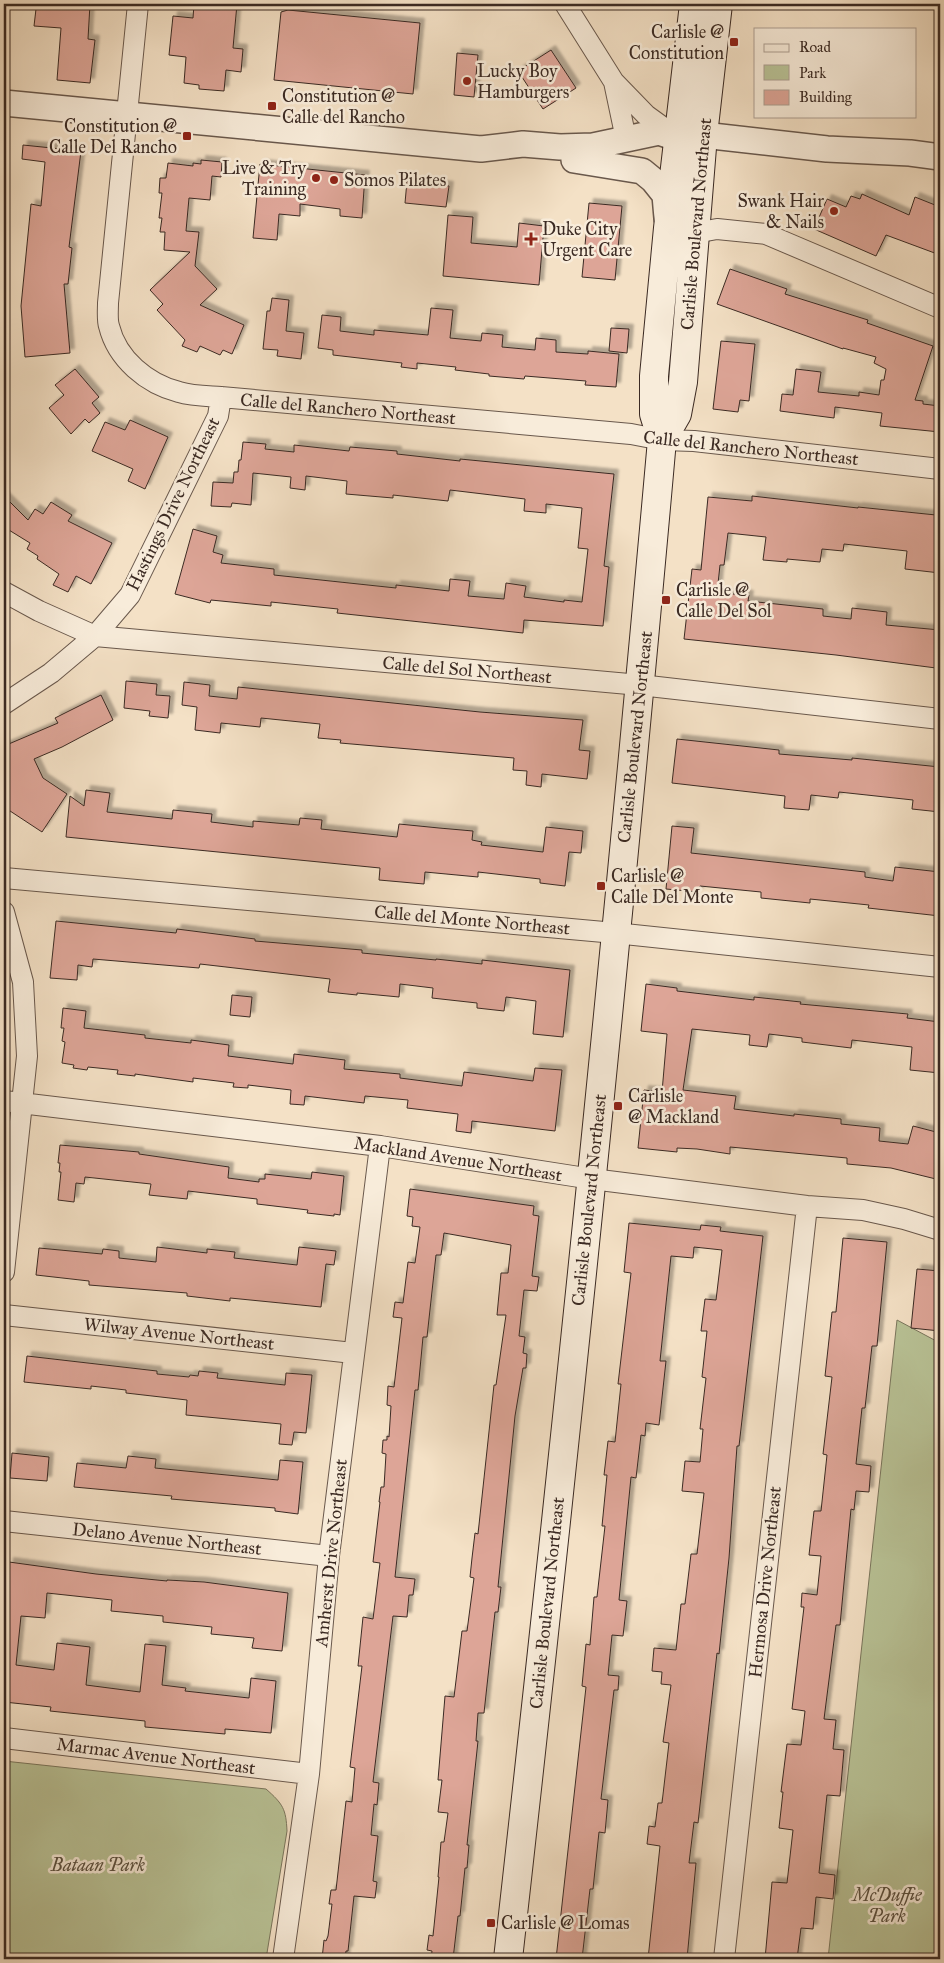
<svg xmlns="http://www.w3.org/2000/svg" width="944" height="1963" font-family="'IM FELL Great Primer',serif">
<defs>
<filter id="shadow"><feDropShadow dx="4.5" dy="-4.5" stdDeviation="1" flood-color="#0004"/></filter>
</defs>
<rect width="100%" height="100%" fill="#f4e1c6"/>
<filter id="stains"><feTurbulence type="fractalNoise" baseFrequency=".004" numOctaves="4"/><feColorMatrix values="0 0 0 0 .2 0 0 0 0 .09 0 0 0 0 .02 0 0 0 .5 -.17"/></filter>
<radialGradient id="worn" r=".72"><stop offset=".6" stop-color="#630" stop-opacity="0"/><stop offset="1" stop-color="#630" stop-opacity=".3"/></radialGradient>
<!-- green -->
<path fill="#b9c397" stroke="#7a765d" d="M897,1320L940,1343V1959H828Z
M4,1761L266,1789C283,1804 286,1809 287,1831L266,1959H4Z"/>
<!-- building -->
<path fill="#dda597" stroke="#3b2a23" filter="url(#shadow)" d="M39,4H90L88,39L95,40L90,83L57,80L61,28L34,26L36,9H39Z
M194,4H237L233,48L243,49L241,72L226,70L224,91L199,89V85L184,83L186,57L169,55L173,16L193,18Z
M288,10L420,23L413,94L274,80L281,12Z
M551,50L576,88L543,109L518,71Z
M457,53L478,55L474,97L454,95Z
M23,145L81,151L69,247L72,248L68,284H64L70,353L25,357L21,306L31,204L41,206L45,162L22,159Z
M201,160L222,162L221,177L212,176L210,200L189,198L186,231L199,232L195,266L217,289L200,305L244,325L232,354L223,350L220,355L200,346L197,352L182,346L185,340L157,310L163,304L150,290L190,252L164,250L165,232H160L162,218H159L162,193H159L160,178H166L168,163L193,166V163L201,164Z
M260,164L365,175L362,218L340,216V209L300,204V216L279,214L277,240L253,238Z
M407,181L449,186L446,207L405,203Z
M862,194L909,215L915,197L940,207V255L886,235L876,256L814,229L827,199L846,207L851,196L860,199Z
M589,203L622,206L615,280L582,277Z
M448,215L473,217L471,243L517,247L519,223L544,226L539,285L443,276Z
M730,269L787,289L785,294L868,320L867,323L933,346L915,400L923,401V404L940,406V432L880,426L882,413L835,407L834,418L780,411L782,394L793,395L796,369L821,372L818,392L859,396V392L879,395L881,380H884L886,369L874,363L876,357L843,348V349L717,304Z
M272,298L289,300L286,331L304,333L301,359L277,356L278,350L263,349L267,311H270Z
M431,308L453,310L450,338L481,341L482,333L503,335L502,347L535,350L536,338L556,340V352L588,354V351L619,354L616,387L585,385L586,381L525,376L524,379L489,376V374L455,370L456,367L417,363V369L401,367L402,363L333,355V350L318,348L322,315L341,317L340,331L374,335V330L428,335Z
M611,328L629,329L627,353L609,351Z
M721,341L755,344L749,401L740,400L738,412L713,409Z
M75,369L99,397L92,403L100,413L89,423L85,419L71,434L49,408L64,395L55,385Z
M130,420L168,437L145,489L128,481L133,469L92,451L105,422L125,430Z
M243,442L266,444L265,449L294,452V445L349,451L350,447L397,451V454L460,461V459L614,474L604,566L609,567L603,626L524,620L523,633L337,613L338,609L271,602V606L211,600L210,603L175,594L193,529L217,536L213,552L223,555L221,563L274,569V575L396,588V585L449,591L450,579L470,581L468,596L504,599L506,583L526,586L524,597L564,602V600L582,602L588,549L578,548L582,508L546,504V513L524,511L525,499L450,490L448,501L393,495V498L346,494L347,481L306,476L305,490L290,488L291,477L253,473L251,505L232,503L231,507L211,506L213,482L233,483L234,472H238L239,460H241Z
M4,496L28,520L35,509L43,514L51,502L72,515L68,521L112,543L91,584L76,576L68,592L53,585L59,574L37,559L38,556L27,549L30,543L4,527Z
M752,496L858,508V507L936,515L935,528L940,529V573L905,569L907,551L844,544L843,551L822,549L820,562L787,559V562L763,560L766,537L728,533L724,565H720L717,593L749,595L748,601L823,609V616L851,619L852,608L887,612L886,625L940,630L936,668L836,655L684,639L692,569L701,570L708,497L752,501Z
M126,681L157,684L156,695L170,696L168,718L149,716L150,711L124,708Z
M184,682L210,685L209,696L237,699L238,687L480,712L583,720L579,750L590,751L587,779L542,774L541,787L526,785L527,771L513,770L514,758L340,743L341,740L318,738L320,724L261,718L260,727L221,723L220,733L195,730L197,707L182,705Z
M101,695L113,720L62,747L34,759L43,778L67,794L42,832L4,807V746L58,723L55,718Z
M677,739L779,750V754L852,760V758L940,767V812L912,809L913,800L839,792L838,798L811,795L809,810L784,808L785,796L672,783Z
M86,790L110,793L107,812L172,819L173,810L212,814L211,822L253,827V821L299,825L300,818L322,820L321,829L397,837L399,824L439,828L473,831L472,840L482,842L481,845L543,852L546,827L583,831L581,853L569,852L565,886L540,883V879L478,872V877L425,872L424,884L379,880L380,868L66,837L70,796L84,806Z
M672,826L694,828L691,853L865,872V877L893,881L895,867L940,872V916L868,908L869,905L810,899V903L761,898V892L700,886L699,892L666,889Z
M56,921L176,933L177,929L255,939V941L362,950V953L436,960V959L482,964V960L570,970L563,1037L533,1034L536,1001L506,997L504,1011L477,1008V1003L432,998L433,988L400,984L399,997L357,993V995L328,992L330,979L200,964L199,968L93,959L92,967L78,965L77,980L50,978Z
M646,984L677,988V991L754,1000V997L801,1002L800,1004L908,1014L907,1018L940,1022V1073L910,1070L912,1047L852,1040L851,1048L802,1042V1038L769,1034L767,1047L749,1045L750,1035L692,1029L683,1090L736,1096L734,1109L794,1116V1114L841,1119V1124L880,1128L879,1141L908,1144L913,1126L940,1133V1180L891,1168L847,1164V1158L730,1147V1154L697,1149L677,1148V1152L638,1148L644,1090L662,1092L667,1034L641,1031Z
M232,995L252,997L250,1017L230,1015Z
M63,1008L86,1011L84,1028L145,1035V1038L191,1043V1040L229,1045L228,1056L293,1064L294,1054L345,1060L344,1069L400,1074V1078L462,1086L464,1072L533,1081L535,1068L562,1070L555,1131L472,1121L471,1133L456,1131L458,1114L407,1108L408,1100L365,1096L364,1103L305,1096L304,1105L290,1104L291,1090L248,1085V1088L233,1087L234,1083L193,1078V1082L135,1074V1076L117,1074L118,1070L88,1067L87,1070L73,1068L74,1065L62,1063L65,1042L62,1041L64,1028H61Z
M60,1145L139,1152V1154L229,1167L228,1178L259,1182V1179H265V1174L311,1179L312,1172L344,1176L340,1215L334,1214V1216L307,1213L308,1210L257,1204V1199L188,1191L187,1199L149,1195L151,1184L85,1177L84,1184L76,1183L74,1202L58,1200L61,1172H59L60,1163H58Z
M410,1189L534,1206L533,1215L539,1216L532,1276L539,1277L537,1291L524,1290L519,1336L525,1337L523,1353L527,1354L526,1368H523L515,1416L498,1587H501L498,1612H495L484,1713H478L476,1741H478L467,1845H469L467,1868H465L460,1916H458L453,1959H431L432,1951L427,1950L429,1935L433,1936L439,1877H438L441,1842H444L448,1813L438,1812L442,1780H438L445,1696L454,1697L462,1631H467L474,1578L470,1577L472,1558L475,1533L478,1534L494,1385H496L506,1315H497L501,1273H508L511,1245L444,1233L441,1255H436L427,1337H423L418,1390H415L395,1577L415,1579L413,1595H409L407,1617L393,1616L373,1782L379,1783L377,1805L374,1804L371,1835L378,1836L373,1881L377,1882L375,1898L354,1896L348,1951H346L345,1959H322L324,1940L326,1941L328,1936L332,1904H329L331,1890H336L346,1801L352,1802L355,1768L350,1767L362,1666H358L363,1617L373,1619L380,1563L373,1562L380,1502H379L381,1487H384L386,1454L382,1453L383,1440H387V1436L389,1437L391,1406L387,1405L388,1386L394,1387L402,1318L393,1317L395,1302L403,1303L408,1262L415,1263L420,1227L412,1226L413,1217L407,1216Z
M629,1223L700,1230L701,1225L721,1227L720,1231L763,1236L739,1446H737L729,1558L719,1654L717,1653L698,1823L694,1822L689,1863H696L687,1959H648L660,1846L647,1844L649,1826L655,1827L658,1803H662L669,1743L663,1742L671,1685L661,1684L662,1672L652,1671L654,1648L676,1650L681,1604H685L691,1554H697L704,1493L682,1491L685,1461L700,1462L703,1429H700L706,1378L702,1377L707,1331H701L705,1299L716,1300L722,1250L694,1247L693,1258L671,1256L660,1361H666L659,1425L646,1423L645,1436L641,1435L636,1478L631,1477L619,1600L627,1601L623,1636L612,1635L608,1675L619,1676L618,1690H614L601,1799L608,1800L605,1833L599,1832L593,1889H590L582,1959H556L586,1687L582,1686L586,1644L590,1645L594,1597H597L605,1526H602L607,1475H604L608,1441L615,1442L621,1384H618L631,1273L624,1272Z
M843,1238L887,1242L877,1346H872L865,1408H862L856,1464L871,1466L869,1492L856,1491L854,1510L851,1509L840,1625H836L824,1719L836,1720L833,1749L844,1750L840,1796L827,1795L819,1873L835,1875L833,1899L816,1897L813,1929L801,1928L797,1959H765L772,1882L787,1883L793,1830L779,1828L783,1792H781L787,1744L801,1745L805,1711L792,1709L804,1607H801L802,1593L817,1595L821,1556L809,1555L814,1511H821L827,1455L823,1454L832,1377L825,1376L832,1312H836Z
M157,1247L207,1253V1249L235,1252L234,1258L297,1265L299,1247L336,1251L334,1265L326,1264L321,1307L230,1298V1301L187,1296V1293L89,1285V1281L36,1275L39,1248L102,1254L103,1249L119,1251V1258L156,1262Z
M917,1269L940,1271V1331L911,1328Z
M27,1356L157,1371V1374L189,1377L190,1375L198,1376L199,1371L218,1373L217,1378L285,1385L286,1373L312,1375L306,1433L294,1432L292,1445L279,1444L281,1424L186,1415L187,1400L126,1393V1390L91,1386V1389L24,1382Z
M12,1453L49,1457L47,1481L10,1478Z
M128,1456L156,1459L155,1468L278,1480L280,1460L303,1462L298,1514L275,1511V1508L171,1499L172,1496L74,1487L77,1463L126,1468Z
M9,1562L96,1574L167,1581V1580L204,1582L288,1593L282,1651L252,1648L254,1638L211,1634L212,1627L163,1622V1616L111,1611L112,1600L47,1593L45,1618L21,1616L16,1665L54,1670L57,1643L90,1647L86,1685L140,1692L145,1644L166,1646L162,1685L186,1688L185,1691L249,1698L251,1678L276,1681L271,1733L225,1729V1734L145,1727V1721L50,1711L51,1707L4,1702V1612Z"/>
<g fill="none" stroke-linecap="round" stroke-linejoin="round">
<!-- minor casing -->
<g stroke="#69584c" stroke-width="22">
<path id="minor" d="M138,4L108,303C108,310 107,320 109,326C117,359 147,384 179,392C192,396 207,396 221,397L631,434L662,440L694,441L940,469
M565,4L614,82L646,115L675,136
M614,82L626,139
M695,233L717,229L766,234L940,308
M4,592L39,611L95,636L640,685L940,719
M4,704L51,673L95,636L130,595L218,416L221,397
M4,878L615,933L940,967
M4,912L23,982L27,1056L4,1272
M4,1101L380,1146L592,1179L807,1206L863,1210L904,1219L940,1230
M4,1315L353,1353
M4,1521L329,1556
M4,1738L309,1774
M283,1959L309,1774L329,1556L380,1146
M724,1959L807,1206"/>
</g>
<!-- tertiary casing -->
<g stroke="#69584c" stroke-width="28">
<path id="tertiary" d="M4,103L481,149L523,144L560,147L593,146L659,132L679,139
M683,138L703,135L827,149L910,153L940,157
M574,160L642,171L653,180L665,195L667,218"/>
</g>
<!-- secondary casing -->
<g stroke="#3b2a23" stroke-width="30">
<path id="secondary" d="M662,440L677,414L683,382L703,135L718,4
M508,1959C565,1453 617,947 662,440L654,414V376L668,228L694,4"/>
</g>
<!-- minor -->
<use href="#minor" stroke="#f8ecda" stroke-width="20"/>
<!-- tertiary -->
<use href="#tertiary" stroke="#f8ecda" stroke-width="25"/>
<!-- secondary -->
<use href="#secondary" stroke="#f8ecda" stroke-width="28"/>
</g>
<!-- markers -->
<g fill="#8f2418" stroke="#f8ecda" stroke-width="2">
<rect x="729" y="37" width="10" height="10" rx="2.5"/>
<circle cx="467" cy="81" r="5"/>
<rect x="267" y="101" width="10" height="10" rx="2.5"/>
<rect x="182" y="131" width="10" height="10" rx="2.5"/>
<circle cx="316" cy="178" r="5"/>
<circle cx="334" cy="180" r="5"/>
<circle cx="834" cy="211" r="5"/>
<path d="M528.5 231.5h5v5h5v5h-5v5h-5v-5h-5v-5h5z"/>
<rect x="661" y="595" width="10" height="10" rx="2.5"/>
<rect x="596" y="881" width="10" height="10" rx="2.5"/>
<rect x="613" y="1101" width="10" height="10" rx="2.5"/>
<rect x="486" y="1918" width="10" height="10" rx="2.5"/>
</g>
<g text-anchor="middle" stroke-width="5" stroke-linejoin="round" paint-order="stroke">
<!-- poi labels -->
<g font-size="18" fill="#3b2a23" stroke="#f8ecda" text-anchor="start">
<text x="724" y="38" text-anchor="end">Carlisle @<tspan x="724" dy="21">Constitution</tspan></text>
<text x="477" y="77">Lucky Boy<tspan x="477" dy="21">Hamburgers</tspan></text>
<text x="282" y="102">Constitution @<tspan x="282" dy="21">Calle del Rancho</tspan></text>
<text x="177" y="132" text-anchor="end">Constitution @<tspan x="177" dy="21">Calle Del Rancho</tspan></text>
<text x="306" y="174" text-anchor="end">Live &amp; Try<tspan x="306" dy="21">Training</tspan></text>
<text x="344" y="186">Somos Pilates</text>
<text x="824" y="207" text-anchor="end">Swank Hair<tspan x="824" dy="21">&amp; Nails</tspan></text>
<text x="542" y="235">Duke City<tspan x="542" dy="21">Urgent Care</tspan></text>
<text x="676" y="596">Carlisle @<tspan x="676" dy="21">Calle Del Sol</tspan></text>
<text x="611" y="882">Carlisle @<tspan x="611" dy="21">Calle Del Monte</tspan></text>
<text x="628" y="1102">Carlisle<tspan x="628" dy="21">@ Mackland</tspan></text>
<text x="501" y="1929">Carlisle @ Lomas</text>
</g>
<!-- street labels -->
<g font-size="18" fill="#3b2a23" stroke="#f8ecda">
<text transform="translate(696 224) rotate(-85)" y="6">Carlisle Boulevard Northeast</text>
<text transform="translate(348 409) rotate(5)" y="6">Calle del Ranchero Northeast</text>
<text transform="translate(751 448) rotate(6)" y="6">Calle del Ranchero Northeast</text>
<text transform="translate(173 504) rotate(-64)" y="6">Hastings Drive Northeast</text>
<text transform="translate(467 670) rotate(5)" y="6">Calle del Sol Northeast</text>
<text transform="translate(635 737) rotate(-84)" y="6">Carlisle Boulevard Northeast</text>
<text transform="translate(472 920) rotate(5)" y="6">Calle del Monte Northeast</text>
<text transform="translate(458 1159) rotate(9)" y="6">Mackland Avenue Northeast</text>
<text transform="translate(589 1200) rotate(-84)" y="6">Carlisle Boulevard Northeast</text>
<text transform="translate(179 1334) rotate(6)" y="6">Wilway Avenue Northeast</text>
<text transform="translate(167 1539) rotate(6)" y="6">Delano Avenue Northeast</text>
<text transform="translate(331 1553) rotate(-84)" y="6">Amherst Drive Northeast</text>
<text transform="translate(765 1582) rotate(-84)" y="6">Hermosa Drive Northeast</text>
<text transform="translate(547 1603) rotate(-84)" y="6">Carlisle Boulevard Northeast</text>
<text transform="translate(156 1756) rotate(7)" y="6">Marmac Avenue Northeast</text>
</g>
<!-- park labels -->
<g font-size="18" font-style="italic" fill="#5a5040" stroke="#f8ecda">
<text x="98" y="1871">Bataan Park</text>
<text x="887" y="1901">McDuffie<tspan x="887" dy="21">Park</tspan></text>
</g>
</g>
<!-- margin -->
<rect width="944" height="1963" fill="none" stroke="#f4e1c6" stroke-width="20"/>
<rect x="5" y="5" width="934" height="1953" fill="none" stroke="#3b2a23" stroke-width="2.5"/>
<rect x="10" y="10" width="924" height="1943" fill="none" stroke="#3b2a23"/>
<!-- legend -->
<rect x="754" y="28" width="162" height="90" fill="#f8ecda" stroke="#ac9e91"/>
<rect x="764" y="44" width="25" height="8" fill="#f8ecda" stroke="#ac9e91"/>
<text x="799" y="52" font-size="15" fill="#3b2a23">Road</text>
<rect x="764" y="65" width="25" height="15" fill="#b9c397" stroke="#ac9e91"/>
<text x="799" y="78" font-size="15" fill="#3b2a23">Park</text>
<rect x="764" y="90" width="25" height="15" fill="#dda597" stroke="#ac9e91"/>
<text x="799" y="102" font-size="15" fill="#3b2a23">Building</text>
<rect width="100%" height="100%" filter="url(#stains)"/>
<rect width="100%" height="100%" fill="url(#worn)"/>
</svg>
